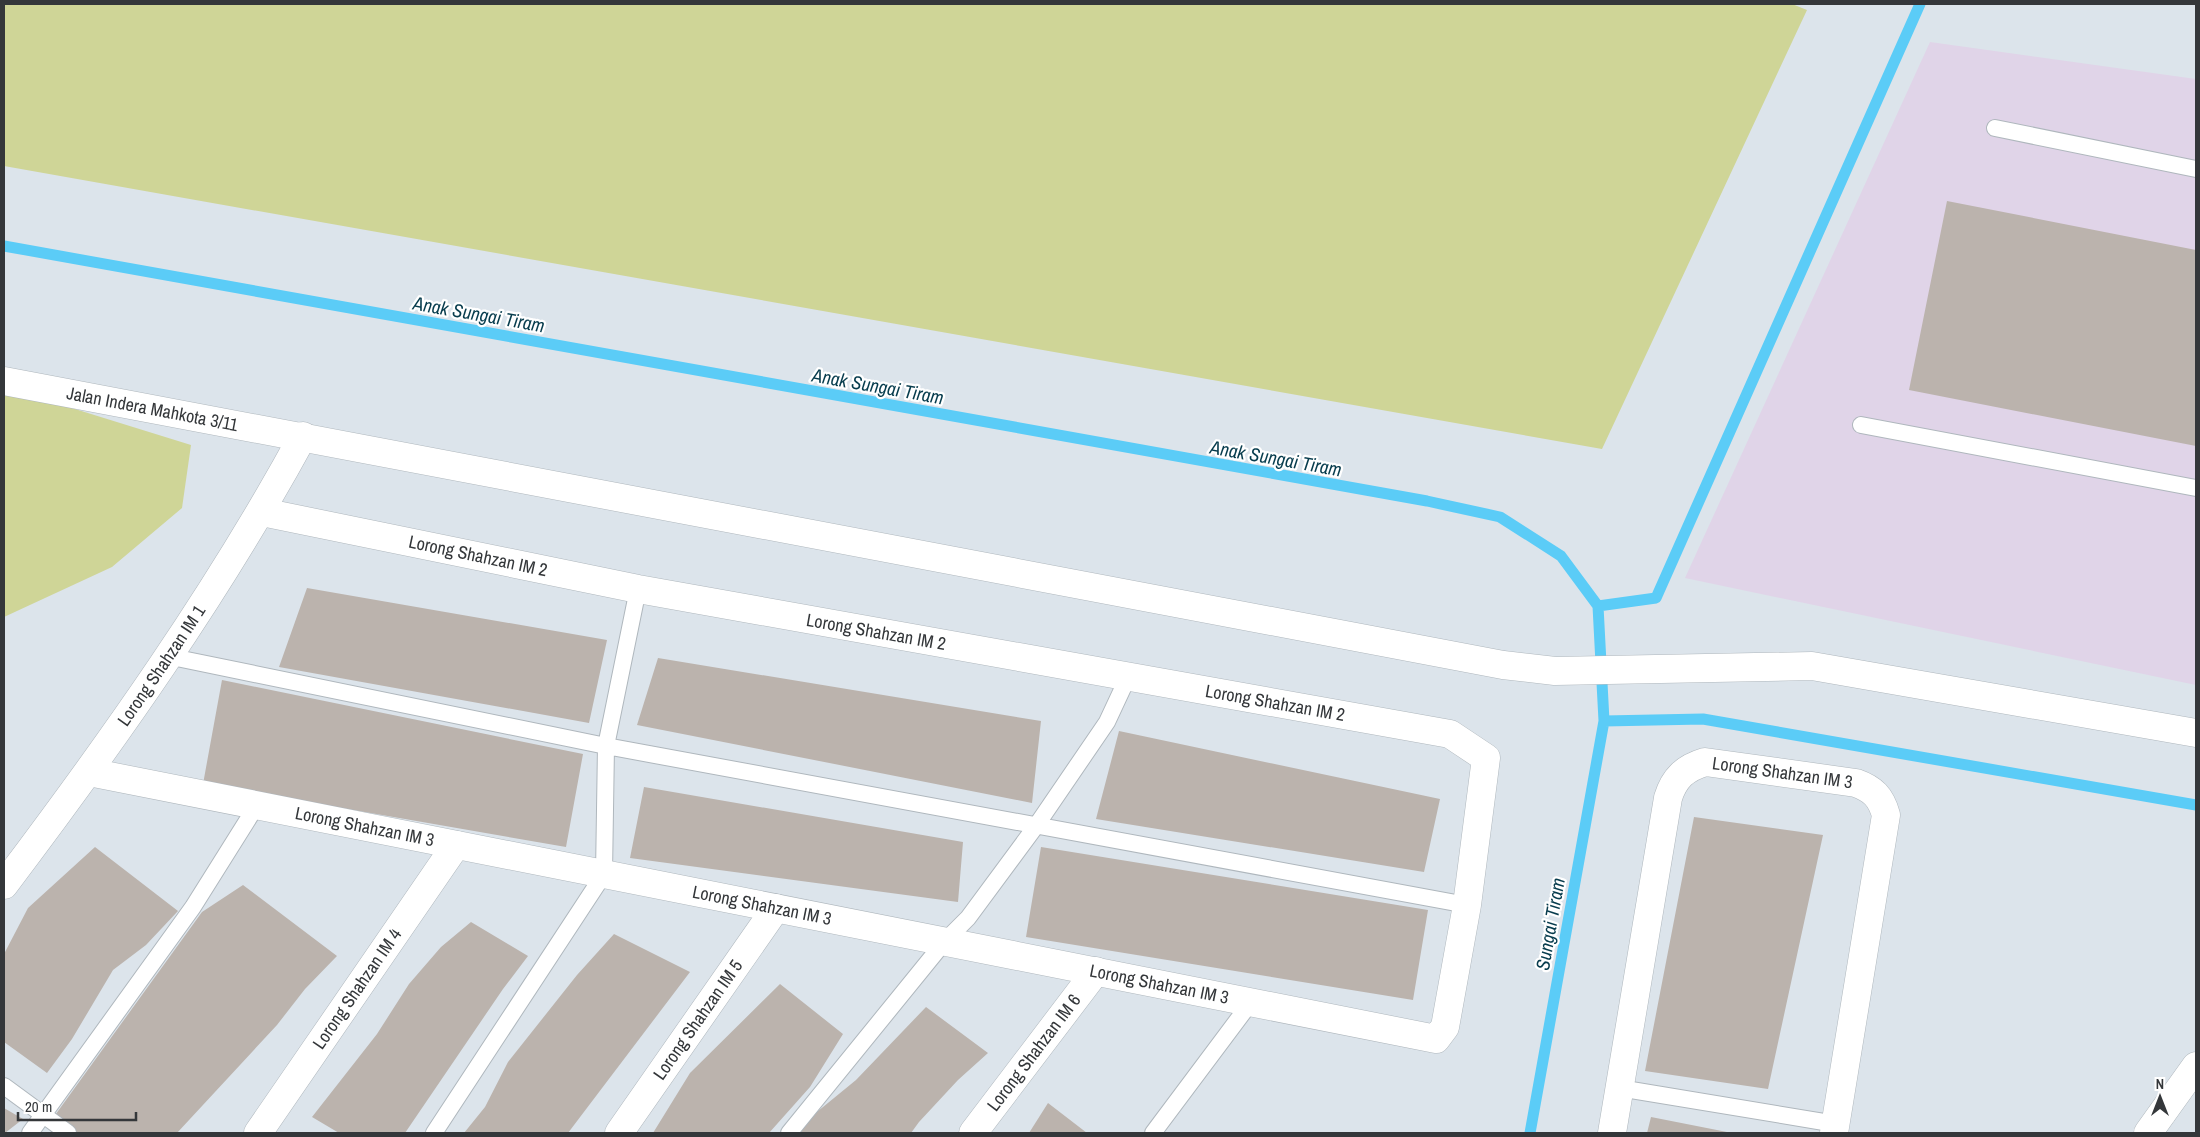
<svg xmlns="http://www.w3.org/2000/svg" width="2200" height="1137" font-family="'Archivo Narrow',sans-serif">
<rect width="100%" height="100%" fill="#dce4eb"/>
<!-- industrial -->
<path fill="#e0d4e8" d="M1930,42L2196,79V685L1685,578Z"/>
<!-- green -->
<path fill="#cfd597" d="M4,4H1792L1807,10L1602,449L4,166Z
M4,387L191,445L182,508L112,567L4,617Z"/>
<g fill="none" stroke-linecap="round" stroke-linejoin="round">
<!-- stream -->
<path stroke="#5bccf7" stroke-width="11" d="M4,246L1427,501L1500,517L1561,556L1598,606L1604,721L1530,1133
M1598,606L1656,598L1920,4
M1604,721L1703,719L2196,805"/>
</g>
<!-- building -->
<path fill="#bbb3ad" d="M1947,201L2196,250V446L1909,390Z
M307,588L607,640L589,723L279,667Z
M658,658L1041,721L1032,803L637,725Z
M222,680L583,754L566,847L203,784Z
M1119,731L1440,799L1424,872L1096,819Z
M644,787L963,842L958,902L630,858Z
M1694,817L1823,835L1768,1089L1645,1071Z
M95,847L178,911L146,945L113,970L72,1039L47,1073L4,1042V954L28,908Z
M1041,847L1428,910L1413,1000L1026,937Z
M243,885L337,956L305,989L277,1025L177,1133H74L53,1118L202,912Z
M471,922L528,956L503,989L405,1133H339L312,1117L377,1034L409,984L441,947Z
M614,934L690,972L568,1133H464L485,1107L508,1062L577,975Z
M780,984L843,1034L810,1087L769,1133H653L690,1073Z
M926,1007L988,1053L958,1080L919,1122L911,1133H799L812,1116L856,1080Z
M1048,1103L1087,1133H1029Z
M4,1108L23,1119L5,1133H4Z
M1651,1117L1727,1132V1133H1647Z"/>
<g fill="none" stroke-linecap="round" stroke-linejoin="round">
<!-- service casing -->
<g stroke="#afb7bd" stroke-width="18">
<path id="service" d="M1995,128L2196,169
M1861,425L2196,488
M167,656L606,746L1467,905
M4,1086L68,1133
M1619,1088L1836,1124
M30,1133L193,907L257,805
M434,1133L604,874L606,746L638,589
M789,1133L945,941L968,918L1036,826L1107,722L1128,677
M1153,1133L1251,1002"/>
</g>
<!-- minor casing -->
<g stroke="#afb7bd" stroke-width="29">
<g id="minor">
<path id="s1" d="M89,772L1436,1039L1445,1027L1467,905L1486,758L1450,734L638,589L262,512"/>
<path id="s2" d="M4,885C112,742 217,594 303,436"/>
<path id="s3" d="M258,1133L456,845"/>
<path id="s4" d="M619,1133L776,908"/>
<path id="s5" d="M973,1133L1096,971"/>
<path id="s6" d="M1612,1133L1668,798C1674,778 1685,768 1705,762L1856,783C1873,789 1881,797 1886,815L1834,1133"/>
</g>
</g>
<!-- tertiary casing -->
<g stroke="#afb7bd" stroke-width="29">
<g id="tertiary">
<path id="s7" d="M4,381L1503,665L1555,671L1812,666L2196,733"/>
<path d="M2148,1133L2196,1066"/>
</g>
</g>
<!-- service -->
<use href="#service" stroke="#fff" stroke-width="16"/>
<!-- minor -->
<use href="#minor" stroke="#fff" stroke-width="28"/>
<!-- tertiary -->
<use href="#tertiary" stroke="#fff" stroke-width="28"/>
</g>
<g text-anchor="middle" stroke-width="4.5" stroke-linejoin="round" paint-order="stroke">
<!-- street labels -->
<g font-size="18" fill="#34373a" stroke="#fff">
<text dy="6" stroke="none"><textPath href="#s7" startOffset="151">Jalan Indera Mahkota 3/11</textPath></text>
<text transform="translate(478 556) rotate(12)" y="6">Lorong Shahzan IM 2</text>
<text transform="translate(876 632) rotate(10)" y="6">Lorong Shahzan IM 2</text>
<text dy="6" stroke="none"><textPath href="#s2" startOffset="270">Lorong Shahzan IM 1</textPath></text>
<text transform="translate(1275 703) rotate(10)" y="6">Lorong Shahzan IM 2</text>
<text dy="6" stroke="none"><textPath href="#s6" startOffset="472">Lorong Shahzan IM 3</textPath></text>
<text dy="6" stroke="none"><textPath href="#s1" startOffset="281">Lorong Shahzan IM 3</textPath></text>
<text dy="6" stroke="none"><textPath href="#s1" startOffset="686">Lorong Shahzan IM 3</textPath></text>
<text dy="6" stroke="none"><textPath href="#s1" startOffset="1091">Lorong Shahzan IM 3</textPath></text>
<text dy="6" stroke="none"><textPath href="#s3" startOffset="175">Lorong Shahzan IM 4</textPath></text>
<text dy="6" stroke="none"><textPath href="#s4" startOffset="138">Lorong Shahzan IM 5</textPath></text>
<text dy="6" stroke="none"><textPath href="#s5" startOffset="101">Lorong Shahzan IM 6</textPath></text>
</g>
<!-- water labels -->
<g font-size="19" font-style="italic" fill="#073c4d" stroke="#fff">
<text transform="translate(479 314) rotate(10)" y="7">Anak Sungai Tiram</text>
<text transform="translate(878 386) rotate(10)" y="7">Anak Sungai Tiram</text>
<text transform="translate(1276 458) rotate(10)" y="7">Anak Sungai Tiram</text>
<text transform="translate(1550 924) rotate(-80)" y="7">Sungai Tiram</text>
</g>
</g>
<!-- border -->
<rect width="2200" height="1137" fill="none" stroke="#34373a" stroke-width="10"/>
<!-- north arrow -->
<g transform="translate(2160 1097)" stroke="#ffffff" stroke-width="4" paint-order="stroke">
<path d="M0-4L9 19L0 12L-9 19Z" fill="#34373a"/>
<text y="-8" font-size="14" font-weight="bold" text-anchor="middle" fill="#34373a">N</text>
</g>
<!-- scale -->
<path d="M18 1112v8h118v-8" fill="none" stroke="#34373a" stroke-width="2.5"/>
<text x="25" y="1112" font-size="15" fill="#34373a" stroke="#ffffff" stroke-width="4" paint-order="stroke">20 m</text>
</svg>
